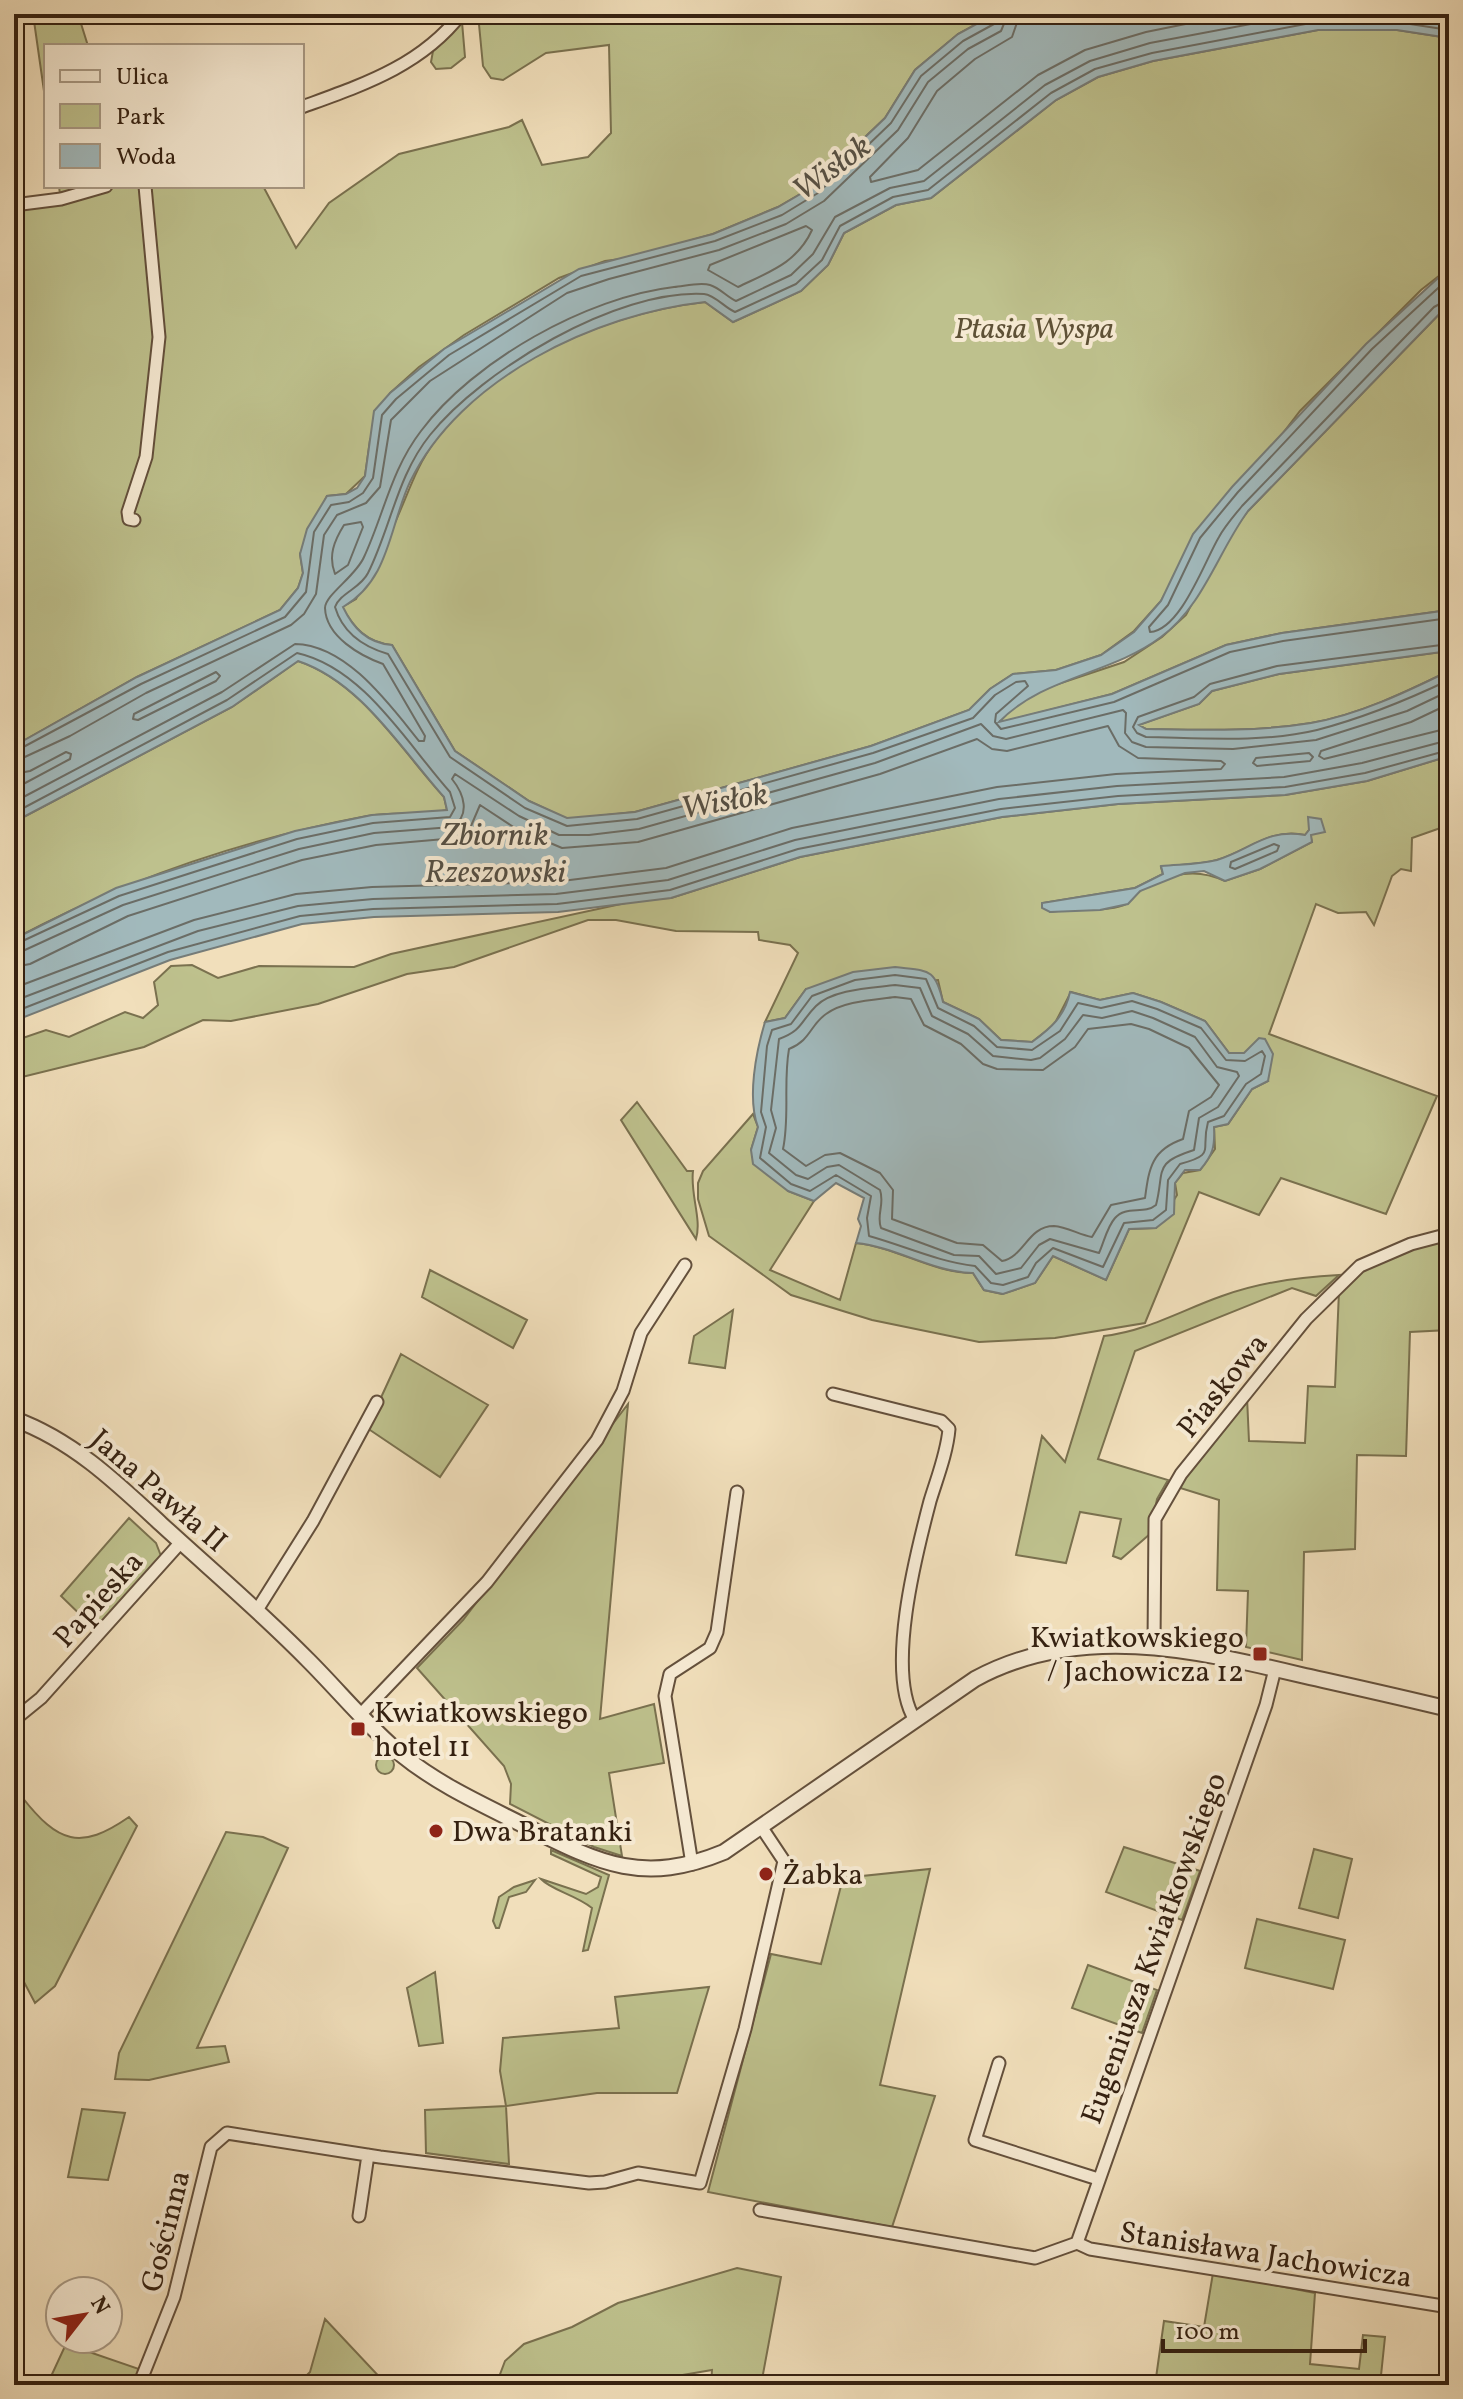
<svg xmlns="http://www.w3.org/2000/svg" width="1463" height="2399" font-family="Vollkorn,serif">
<rect width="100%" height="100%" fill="#f1dfbb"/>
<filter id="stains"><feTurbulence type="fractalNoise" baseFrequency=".0025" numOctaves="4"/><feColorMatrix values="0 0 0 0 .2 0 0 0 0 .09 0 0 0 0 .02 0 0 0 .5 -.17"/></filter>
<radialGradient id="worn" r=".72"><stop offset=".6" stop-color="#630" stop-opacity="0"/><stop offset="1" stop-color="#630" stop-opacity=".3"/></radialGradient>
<!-- green -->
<path fill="#bec18d" stroke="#7a714f" stroke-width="2" fill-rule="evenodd" d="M33,14H78L88,46H46V105Z
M478,14H995L958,34L915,70L885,118L814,186L778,207L713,234L629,258L605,261L559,278L464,335L419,367L390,393L370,440L365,476L346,494L327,496L300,554L303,573L298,588L280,610L137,677L14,746V201L60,195L59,186H263L296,248L329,203L399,154L509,127L522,120L542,165L588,157L611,133L609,45L546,53L503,80L491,78L483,66Z
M462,22L465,57L451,68L436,69L431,62L433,51Z
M1318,30H1397L1449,38V268L1421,290L1300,411L1177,572L1161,601L1134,631L1101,655L1056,670L1013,674L990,689L969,710L871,746L635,812L588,817L567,819L529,801L455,751L392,645C367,643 354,628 342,607L356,599C369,572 385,546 397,518C409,491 417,465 435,441C496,361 608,313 705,302L733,322L801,291L828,265L844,233L896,205L931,198L1056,100L1098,77L1153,61Z
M1449,304V610L1282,633L1226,645L1112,694L998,723L1021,700L1040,690L1124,662L1162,637L1186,615L1225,542L1248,511Z
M1449,651V671C1406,692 1358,715 1311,723C1256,732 1201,730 1146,729L1138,725L1199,704L1212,691L1279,674Z
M298,661C361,682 400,749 444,797L447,810C421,816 394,811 367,816C245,839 124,880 14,939V822L232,707Z
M1449,756V825L1412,838L1411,871L1401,869L1392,876L1374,925L1366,912L1338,913L1316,904L1269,1034L1437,1096L1386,1214L1281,1178L1259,1215L1199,1192L1145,1323L1055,1338L979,1342L872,1320L791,1295L709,1236L698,1199V1183L703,1171L753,1114L758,1127L751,1150L788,1191L814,1201L770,1270L840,1300L856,1243C897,1247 932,1273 973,1273L984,1290L1002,1294L1035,1283L1053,1256L1106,1280L1129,1229L1156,1228L1177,1195L1175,1183L1183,1173L1200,1170L1215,1149L1214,1127L1228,1124L1252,1089L1268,1081L1244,1053H1229L1205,1021L1161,1002L1133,993L1100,1000L1071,992L1054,1025L1032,1042L1001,1040L979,1019L943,1002L938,980L806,989L785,1018L765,1022L798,953L790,945L759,940L758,932L676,931L616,920H588L454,967L407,974L318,1004L231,1021L203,1020L144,1047L14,1079V1041L46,1030L69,1037L125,1012L143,1018L158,1005L154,982L171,966L192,965L218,978L259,966L354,967L391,954L644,899L671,898L800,857L1002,817L1118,804L1285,795L1367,781ZM1309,830L1312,842L1260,869L1225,881C1194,867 1173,874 1143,889C1136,893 1132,902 1124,905C1101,913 1075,908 1050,912L1043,903L1135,888L1163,874L1161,867C1180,864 1198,865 1217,860C1248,851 1271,827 1305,835Z
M637,1102L687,1171H693C690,1194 702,1219 696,1239L621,1120Z
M1449,1240V1330L1410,1332L1406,1456L1357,1455L1355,1549L1304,1552L1302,1660L1246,1647L1248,1591L1217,1590L1219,1500L1177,1487L1247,1397L1249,1441L1305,1443L1308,1386L1335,1387L1339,1291C1373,1258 1403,1248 1449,1240Z
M430,1270L527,1320L513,1348L422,1297Z
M1339,1275L1316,1296L1292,1288L1135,1351L1098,1459L1168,1480L1157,1499L1150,1534L1121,1559L1113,1556L1121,1519L1080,1512L1066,1563L1016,1555L1042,1436L1065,1462L1104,1336C1147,1331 1182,1310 1222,1296C1260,1282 1298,1277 1339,1275Z
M733,1310L725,1368L689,1363L694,1336Z
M401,1354L488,1405L440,1477L367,1428Z
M628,1404L600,1719L654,1704L664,1763L609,1773L622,1856L594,1847L510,1804L511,1784L504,1766L417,1668L463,1620Z
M129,1518L156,1543L161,1556L96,1630L61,1596Z
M376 1765a9 9 0 1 1 18 0a9 9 0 1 1-18 0Z
M22,1797C58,1843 80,1851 129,1817L137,1826L55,1986L35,2003L14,1963V1799Z
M226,1832L263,1837L288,1848L197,2048L225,2046L229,2062L149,2080L115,2079L119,2053Z
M1124,1847L1200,1871L1182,1920L1106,1892Z
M1314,1849L1352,1859L1338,1918L1299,1908Z
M551,1850L609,1875L588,1950L583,1951L592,1908C576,1895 551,1890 541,1879L586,1894L598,1887L601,1877L551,1854Z
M930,1869L880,2085L935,2096L892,2227L708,2192L771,1954L821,1964L843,1878Z
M535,1880L526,1892L509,1897L499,1928H496L493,1921L499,1897L514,1887Z
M1257,1919L1345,1940L1333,1989L1245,1968Z
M1088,1965L1157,1990L1142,2033L1072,2008Z
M435,1972L443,2043L419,2046L407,1988Z
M709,1987L677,2093H597L506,2106L509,2164L426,2153L425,2110L506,2106L500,2071L503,2038L619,2028L615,1997Z
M82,2109L125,2113L108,2180L68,2177Z
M737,2268L781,2277L761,2385H711L712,2370L624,2385H496L505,2361L524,2344L572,2327L618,2303Z
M1213,2273L1315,2293L1310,2364L1359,2369L1363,2335L1385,2337L1380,2385H1155L1164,2321L1204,2327Z
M325,2319L387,2385H297L310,2372Z
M66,2344L139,2369L133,2385H47Z"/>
<!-- water -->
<path fill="#a1b9bc" stroke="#767c78" stroke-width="2" d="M995,14H1449V38L1397,30H1318L1153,61L1098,77L1056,100L931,198L896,205L844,233L828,265L801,291L733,322L705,302C596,314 460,378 410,482C389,527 390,580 343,607C353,628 367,643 392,645L455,751L529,801L567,818L635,812L871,746L969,710L990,689L1013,674L1056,670L1101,655L1134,632L1161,601L1193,534L1232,487L1366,344L1449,268V304L1248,511C1218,552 1203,606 1161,637C1110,675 1044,676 999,722L1112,694L1226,645L1282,633L1449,610V651L1279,674L1212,691L1199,704L1139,725L1146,729C1201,730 1256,732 1311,723C1358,715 1406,692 1449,671V756L1367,781L1285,795L1118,804L1002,817L800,857L671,898L558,912L374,917L302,924L170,960L14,1021V939L116,888L295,831L372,815L447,810L444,797C401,749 361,682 298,661L232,707L14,822V746L137,677L280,610L298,588L303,573L300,554L307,529L327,496L346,494L357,488L365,476L374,411L390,393L444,349L579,269L713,234L778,207L814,186L885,118L915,70L958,34Z
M1308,817L1321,819L1325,832L1311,835L1312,842L1260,869L1225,881L1204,871L1185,873L1140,891L1128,904L1100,910L1050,912L1042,908V903L1135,888L1163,874L1161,866C1180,864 1197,865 1217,860C1250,850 1267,828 1305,835L1309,830Z
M895,967C928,971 935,967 943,1002L979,1019L1001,1040L1032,1042C1051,1028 1065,1016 1070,992L1100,1000L1133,993L1161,1002L1205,1021L1229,1053H1244L1259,1038L1265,1039L1273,1054L1268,1081L1252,1089L1228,1124L1214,1127C1215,1147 1213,1155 1200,1170H1185L1175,1183L1174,1214L1156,1228L1129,1229L1106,1280L1053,1256L1035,1283L1003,1294L984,1290L973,1273C932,1272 897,1247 856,1243L861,1226L858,1219L864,1198L836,1183L814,1201L788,1191L753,1164L751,1150L758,1127C747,1098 756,1052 765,1022L785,1018L806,989L853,972Z"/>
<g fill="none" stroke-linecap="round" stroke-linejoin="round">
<!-- shore -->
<path stroke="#6b6d66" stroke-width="2" d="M1020,14L1012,37L975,59L937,91L908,138L870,177L871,182L918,170L1038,75L1085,50L1146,32L1235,14
M1449,30L1397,22H1316L1152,53L1095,69L1051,93L928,190L893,197L840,226L822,260L796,284L735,312C725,308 715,295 704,294C617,289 482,370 430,435C397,476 391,527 368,573C361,588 340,593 335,607C343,634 364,647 388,654L450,757L525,808L567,826L637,819L873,753L973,718L995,695L1016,682L1025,681L1028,686L996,714L995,722L1001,729L1114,702L1230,652L1283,641L1449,618
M806,226L812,230C797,263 769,272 738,287L708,270L710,265Z
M1449,278L1372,349L1238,492L1200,538L1168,605L1149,627L1150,632C1181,630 1205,560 1219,537C1225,526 1234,516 1242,506L1434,307L1449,299
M361,522L363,527L348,565L335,574C328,556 334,541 344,525Z
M1449,644L1277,666L1210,684L1194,697L1138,717L1133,727L1137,733L1146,737C1202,738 1263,743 1317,730C1363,718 1407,700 1449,680
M216,672L220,676L216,681L138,720L133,719L134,714Z
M1449,704L1411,722L1321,751L1319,756L1324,759L1449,728
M14,752L141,684L285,617L306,592L314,532L331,505L349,502L363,493L373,478L382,415L396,399L449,355L581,276L715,241L782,215L818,193L891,123L921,76L963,41L994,24L998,14
M1309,753L1313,757L1310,761L1257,766L1253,763L1256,758Z
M14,762L70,736L146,693L291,625L304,614L316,594L324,535L337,515L366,503L380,487L391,420L430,381L567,293L609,279L719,250L786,224L824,201L898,130L928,82L968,49L1001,31L1008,14
M14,774L30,771L66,752L71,754L70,759L14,789
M14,802L222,692L295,644C347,645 389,704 419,741H424L425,736L383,664C361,656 326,637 325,608C325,595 356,576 364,557C384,514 391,470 421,431C473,361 587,297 674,287C685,286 700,282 710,285C720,288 727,297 736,301L791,275L813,254L835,217L890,188L924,181L1045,85L1090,61L1150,43L1304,14
M14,813L227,700L297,653C364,668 407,744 450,792L455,808L450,817L373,823L297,839L119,896L14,945
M1274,844L1279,846L1277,851L1235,869L1230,867L1231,862Z
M14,955L123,905L299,849L374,833L452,827C471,815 464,794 452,779L455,774L519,816L559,835H589L639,829L875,763L981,724L993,736L1006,739L1123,710L1126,713L1125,733L1132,742L1146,747L1233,749L1316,740L1407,711L1449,691
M14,967L30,964L128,916L302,860L376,845L456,838L471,826L480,805L515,828L562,848L638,842L880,774L977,739L992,749L1007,751L1108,726L1119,746L1138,758L1221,761L1225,764L1221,769L1116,774L997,787L792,828L666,868L554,882L372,887L296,894L194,920L14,988
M895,975L926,979L938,1008L974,1026L997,1047L1032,1050L1060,1031L1078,1003L1101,1008L1132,1001L1157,1009L1201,1028L1226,1060L1245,1061L1262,1051L1265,1056L1261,1074L1246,1084L1224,1116L1208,1122C1200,1151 1217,1154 1180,1164L1168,1180L1166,1210L1153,1220L1124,1223L1103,1267L1053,1248L1036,1263L1028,1277L1003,1285L991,1283L975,1266C939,1262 905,1246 869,1236L867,1218L871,1196L836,1175L810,1191L791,1184L760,1158L766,1127L761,1112L767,1046L772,1030L791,1024L812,996L855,980Z
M895,985L920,988L932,1016L968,1034L993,1056L1031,1060L1040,1058L1065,1039L1083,1015L1102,1018L1132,1011L1153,1018L1195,1037L1217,1067L1237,1072L1239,1076L1218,1107L1199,1118L1194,1150C1152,1163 1165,1171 1156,1205C1144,1215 1126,1205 1115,1218C1107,1227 1104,1242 1099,1253L1050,1239L1039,1245L1021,1268L996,1274L979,1256L954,1255L881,1228C876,1215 885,1204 880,1190L839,1165L827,1167L808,1179L796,1175L769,1153L776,1128L771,1110L779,1039C803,1030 800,1022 816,1006C833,989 872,988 895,985Z
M895,997L911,999L924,1025L961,1044L983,1064L997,1069L1043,1070L1075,1047L1088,1029L1131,1024L1149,1029L1189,1048L1219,1085L1211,1097L1189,1111L1183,1139C1151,1150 1149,1169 1145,1198L1111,1205L1092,1237C1080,1235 1067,1227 1054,1226C1028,1226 1024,1257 1002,1261L983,1245L957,1243L892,1219L893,1190L880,1173L840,1153L825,1155L806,1166L783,1149C790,1116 783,1083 789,1049C811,1040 810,1025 826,1014C844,1001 873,1000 895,997Z
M14,1001L198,931L298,906L373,899L556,894L668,880L795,840L999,799L1117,786L1284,777L1362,763L1449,740
M14,1012L168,952L300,916L373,909L557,904L670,890L798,849L1001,809L1118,796L1285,787L1365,773L1449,750"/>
<!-- minor casing -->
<g stroke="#64503c" stroke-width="15">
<path id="minor" d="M302,107C362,85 421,66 461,14
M14,205L61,199L106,186
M134,520L129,519L128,512L146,457L159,337L145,186
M833,1394L941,1421L949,1429C947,1453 937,1478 930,1501C916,1554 885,1673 915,1720
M257,1610L313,1521L377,1402
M1154,1646L1155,1519L1181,1474L1306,1319L1360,1266L1411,1244L1449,1234
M361,1714L487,1582L597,1440L623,1391L641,1333L685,1265
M14,1720L41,1698L181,1542
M692,1864L665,1696L670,1674L710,1648L717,1632L737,1492
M999,2063L975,2140L1098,2179
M760,2210L1035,2258L1077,2243
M359,2216L368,2155
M1077,2243L1266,1705L1275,1669
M1077,2243L1090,2249L1449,2307
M139,2385L174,2297L211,2147L227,2133L380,2157L589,2183L605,2182L638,2173L700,2183L745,2029L784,1861L762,1828"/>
</g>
<!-- tertiary casing -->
<g stroke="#64503c" stroke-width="18">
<path id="tertiary" d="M14,1419C72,1440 116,1482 161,1524C210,1569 261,1612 308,1660C340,1692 368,1727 402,1755C440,1786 486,1806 529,1828C601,1864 644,1885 724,1852L975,1679C1078,1623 1192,1649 1301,1675C1350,1686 1400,1697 1449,1709"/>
</g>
<!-- minor -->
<use href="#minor" stroke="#f6ead3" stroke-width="11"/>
<!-- tertiary -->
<use href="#tertiary" stroke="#f6ead3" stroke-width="14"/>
</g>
<!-- markers -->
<g fill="#8f2418" stroke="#f6ead3" stroke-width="3">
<rect x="1252" y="1646" width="16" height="16" rx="4"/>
<rect x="350" y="1721" width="16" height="16" rx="4"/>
<circle cx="436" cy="1831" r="8"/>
<circle cx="766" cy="1874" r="8"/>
</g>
<g text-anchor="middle" stroke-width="8" stroke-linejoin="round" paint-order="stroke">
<!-- park labels -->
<g font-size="30" font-style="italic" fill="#5e5136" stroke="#f6ead3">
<text x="1034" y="338">Ptasia Wyspa</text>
</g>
<!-- street labels -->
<g font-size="30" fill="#352111" stroke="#f6ead3">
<text transform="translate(1222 1385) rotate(-51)" y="10">Piaskowa</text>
<text transform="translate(159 1490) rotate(41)" y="10">Jana Pawła II</text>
<text transform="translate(98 1599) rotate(-48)" y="10">Papieska</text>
<text transform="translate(1153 1948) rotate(-70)" y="10">Eugeniusza Kwiatkowskiego</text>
<text transform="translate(165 2231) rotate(-76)" y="10">Gościnna</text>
<text transform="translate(1266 2254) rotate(9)" y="10">Stanisława Jachowicza</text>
</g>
<!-- poi labels -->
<g font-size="30" fill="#352111" stroke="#f6ead3" text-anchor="start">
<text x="1244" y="1647" text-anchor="end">Kwiatkowskiego<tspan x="1244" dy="34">/ Jachowicza 12</tspan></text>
<text x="374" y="1722">Kwiatkowskiego<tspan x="374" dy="34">hotel 11</tspan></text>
<text x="452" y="1841">Dwa Bratanki</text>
<text x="782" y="1884">Żabka</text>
</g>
<!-- water labels -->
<g font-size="32" font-style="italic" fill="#554f44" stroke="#f6ead3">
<text transform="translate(831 167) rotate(-36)" y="11">Wisłok</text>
<text transform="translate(724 800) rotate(-10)" y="11">Wisłok</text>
<text x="495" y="845">Zbiornik<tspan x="495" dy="37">Rzeszowski</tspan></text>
</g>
</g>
<!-- margin -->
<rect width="1463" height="2399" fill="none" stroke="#f1dfbb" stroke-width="48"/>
<rect x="16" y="16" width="1431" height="2367" fill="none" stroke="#352111" stroke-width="4"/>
<rect x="24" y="24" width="1415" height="2351" fill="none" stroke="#352111" stroke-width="2"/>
<!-- legend -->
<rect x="44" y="44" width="260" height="144" fill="#f6ead3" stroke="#a99a85" stroke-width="2"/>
<rect x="60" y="70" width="40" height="12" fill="#f6ead3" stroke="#a99a85" stroke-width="2"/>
<text x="116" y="84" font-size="24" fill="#352111">Ulica</text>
<rect x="60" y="104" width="40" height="24" fill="#bec18d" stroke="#a99a85" stroke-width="2"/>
<text x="116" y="124" font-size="24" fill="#352111">Park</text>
<rect x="60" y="144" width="40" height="24" fill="#a1b9bc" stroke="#a99a85" stroke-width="2"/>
<text x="116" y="164" font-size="24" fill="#352111">Woda</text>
<!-- north arrow -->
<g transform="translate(84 2315) rotate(59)"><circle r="38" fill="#f6ead3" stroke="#a99a85" stroke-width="2"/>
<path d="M0-6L14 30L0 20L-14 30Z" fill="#8f2418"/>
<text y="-12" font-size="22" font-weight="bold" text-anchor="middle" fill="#352111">N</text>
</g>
<!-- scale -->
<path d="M1163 2339v12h202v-12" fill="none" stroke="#352111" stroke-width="4"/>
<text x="1175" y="2339" font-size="24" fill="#352111" stroke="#f6ead3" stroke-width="6" paint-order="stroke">100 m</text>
<rect width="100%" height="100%" filter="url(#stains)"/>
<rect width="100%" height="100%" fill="url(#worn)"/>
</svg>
